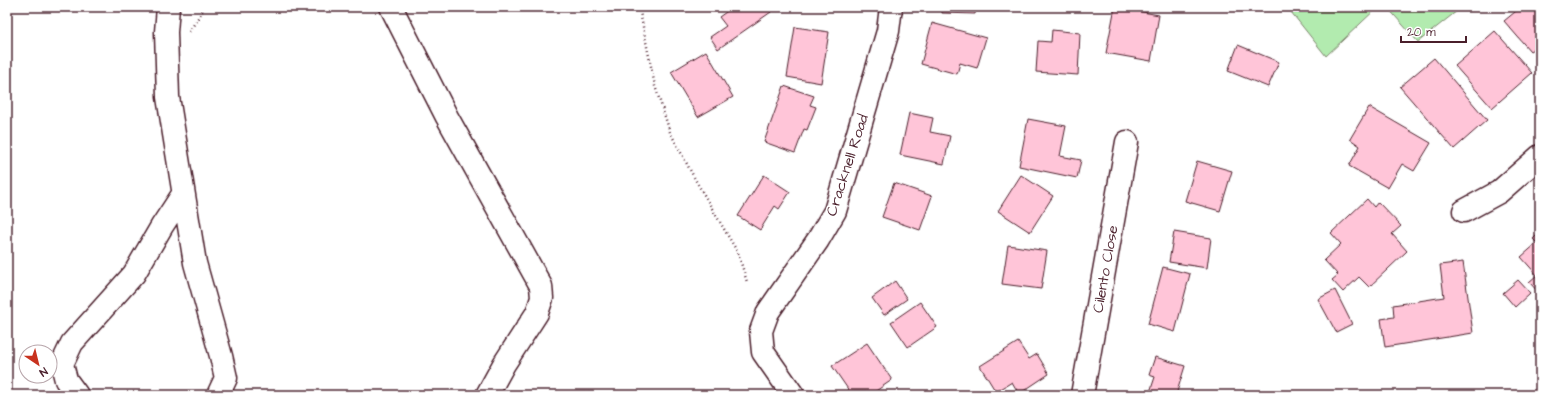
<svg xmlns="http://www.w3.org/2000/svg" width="1547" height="402" font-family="'Architects Daughter',sans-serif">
<rect width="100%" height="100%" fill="#fff"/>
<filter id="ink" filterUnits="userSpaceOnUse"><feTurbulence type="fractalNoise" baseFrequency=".025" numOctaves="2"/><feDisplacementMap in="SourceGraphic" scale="8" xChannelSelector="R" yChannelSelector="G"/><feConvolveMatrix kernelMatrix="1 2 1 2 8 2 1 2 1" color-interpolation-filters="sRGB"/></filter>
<g filter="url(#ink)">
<!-- green -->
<path fill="#b2ebaf" stroke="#7e856d" d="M1287,7H1378L1326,56Z
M1387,7H1462L1418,42Z"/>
<!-- building -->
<path fill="#ffc5d8" stroke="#4a1f2b" d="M733,7H767L771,12L718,49L710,37L726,26L719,17Z
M942,7H976L975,14L942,13Z
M1115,7L1159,15L1151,61L1106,53Z
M1521,7H1540V54L1535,48L1530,51L1504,21Z
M932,23L986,38L977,68L960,63L957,74L921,64Z
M795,27L829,32L821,83L787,77Z
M1052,30L1080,33L1078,75L1036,72L1038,41L1051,42Z
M1495,31L1532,73L1492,108L1455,66Z
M1238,45L1279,62L1268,87L1228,71Z
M706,51L733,97L698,117L671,72Z
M1434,58L1487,120L1454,149L1400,87Z
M784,86L814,96L810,105L816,107L807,130L804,129L795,153L764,142Z
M1369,107L1431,143L1414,171L1402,164L1388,188L1349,166L1360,146L1350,139Z
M909,113L933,118L930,132L950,136L944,164L900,155Z
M1028,119L1066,126L1060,156L1081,160L1077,178L1019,166Z
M1197,161L1232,171L1220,211L1185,201Z
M764,175L790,192L779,209L775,206L760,230L738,216Z
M1021,175L1053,196L1030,232L998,211Z
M894,183L932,196L920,230L882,217Z
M1367,199L1374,207L1378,202L1401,226L1392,234L1407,251L1369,287L1359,277L1343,292L1332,280L1338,275L1324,260L1341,244L1331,233Z
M1174,232L1211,238L1207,268L1169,262Z
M1540,232V294L1529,282L1537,275L1521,257L1537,243L1533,239Z
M1008,245L1047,251L1041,289L1002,284Z
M1463,262L1473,333L1385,347L1381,319L1394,317L1393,305L1444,297L1440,265Z
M1163,267L1190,274L1175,332L1148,324Z
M1518,280L1530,293L1515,307L1503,293Z
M895,281L907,299L884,315L872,298Z
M1335,290L1352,324L1336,332L1318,299Z
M920,302L937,327L908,347L891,322Z
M1018,342L1029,359L1037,354L1049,374L1019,394L1012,382L996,392L980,366Z
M867,343L892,380L870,395H852L832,366Z
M1155,357L1185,366L1176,395H1149L1155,377L1149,375Z"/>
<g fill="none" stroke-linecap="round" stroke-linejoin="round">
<!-- minor casing -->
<g stroke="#4a1f2b" stroke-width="25">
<path id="minor" d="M168,7L166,32L168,97L195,263L221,356L226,378L218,395
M391,7L447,117L541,286L542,298L537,313L504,364L487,395
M1464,211L1499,192L1540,156
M77,395L66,380L62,364L72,343L134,274L162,226L183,194
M793,395L763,352L761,331L768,312L818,240L835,211L888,31L891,7
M1082,395L1127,142"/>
</g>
<!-- path -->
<path stroke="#4a1f2b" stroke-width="2.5" stroke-dasharray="1 3" stroke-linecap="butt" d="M639,7L655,86L670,132L696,181L738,253L747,282
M189,32L205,7"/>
<!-- minor -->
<use href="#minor" stroke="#fff" stroke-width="22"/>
</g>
</g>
<g text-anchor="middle" stroke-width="3" stroke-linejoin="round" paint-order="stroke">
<!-- street labels -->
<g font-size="15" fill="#4a1f2b" stroke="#fff">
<text transform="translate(847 165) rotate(-72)" y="5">Cracknell Road</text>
<text transform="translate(1105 269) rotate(-80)" y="5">Cilento Close</text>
</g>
</g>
<!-- margin -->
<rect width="1547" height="402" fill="none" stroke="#fff" stroke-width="24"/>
<rect x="12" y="12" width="1523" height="378" fill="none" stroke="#4a1f2b" stroke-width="1.5" filter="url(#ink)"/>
<!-- north arrow -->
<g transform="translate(38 364) rotate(145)"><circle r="19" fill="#ffffff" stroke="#b7a5aa"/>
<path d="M0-3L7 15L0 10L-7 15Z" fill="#c8321e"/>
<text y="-6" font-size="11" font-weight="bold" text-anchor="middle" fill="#4a1f2b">N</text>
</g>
<!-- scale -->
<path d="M1401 36v6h65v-6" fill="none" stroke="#4a1f2b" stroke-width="2"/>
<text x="1407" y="36" font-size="12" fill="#4a1f2b" stroke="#ffffff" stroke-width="3" paint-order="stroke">20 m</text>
</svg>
